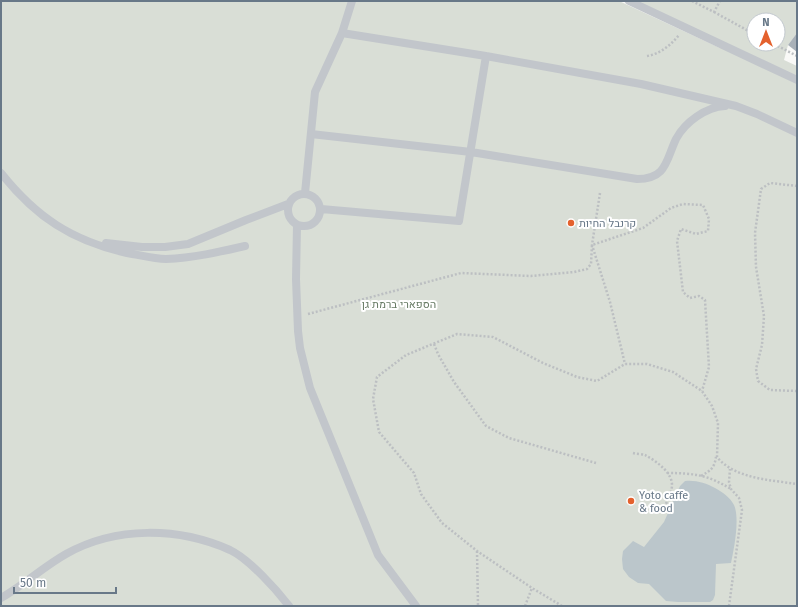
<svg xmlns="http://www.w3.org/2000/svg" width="798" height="607" font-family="'Fira Sans',Heebo,sans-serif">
<rect width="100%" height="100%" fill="#f9f9f7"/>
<!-- green -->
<path fill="#d9ded6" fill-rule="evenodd" d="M1,1H619L720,48L638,1H797V33L788,45L784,60L797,66V606H1ZM754,20H778V44H754Z"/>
<!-- water -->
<path fill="#bbc6cb" d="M685,481C696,480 706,483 715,488C722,492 730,497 734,505C740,518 734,549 731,563L716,564L715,595L713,600L710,602H678L666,601L649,584L638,583L629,577L623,569L622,559L623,551L633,541L644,547L664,522L680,486Z"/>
<!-- building -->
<path fill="#a9b1b8" d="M797,33V52L788,45Z"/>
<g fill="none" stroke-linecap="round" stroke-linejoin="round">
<!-- path -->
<path stroke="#bcbfc2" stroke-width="2.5" stroke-dasharray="2 2" stroke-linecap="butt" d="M692,1L714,12L720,1
M714,12L754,34
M774,44L797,56
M647,56C660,54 671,45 679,35
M797,186L770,183L761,189L755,233L756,267L764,316L762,345L756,369L758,381L770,390L797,391
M600,193L592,245L610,302L625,364
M308,314L461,273L531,276L574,272L587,269L591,264L592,245L643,228L671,208L683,204L703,205L709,219L708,231L696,234L681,229L677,241L683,292L690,298L699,296L705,300L709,367L702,391
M434,344L438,354L454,382L486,426L509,438L596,463
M633,453C637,454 642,454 645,455C656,461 672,472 672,485C672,493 666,504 662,511
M667,473C694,473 708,475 731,489
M701,476C711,470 714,469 716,457
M477,551L478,606
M525,606L532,588
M562,606L532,588L477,551L442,523L421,494L414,473L379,432L373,399L377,377L406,355L457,334L493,337L543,363L577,377L597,381L625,364H647L673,372L702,391L712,406L718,423L717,457C735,479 771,480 797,484
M729,606L742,510L739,498L731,489L729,482L730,469"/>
<!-- lane -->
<path stroke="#c2c6cb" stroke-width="8" d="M629,1L797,80
M342,33L486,56L641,84L736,106L757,114L797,133
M311,134L471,152L637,179C667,179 666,160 676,139C685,122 706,107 725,106
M1,173C36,217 72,241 127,253C140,255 153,259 166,259C193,258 219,252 245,246
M305,193L315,92L342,33L352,1
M288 210a16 16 0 1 1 32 0a16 16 0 1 1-32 0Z
M321,209L459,221L486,56
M297,225L296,279L298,331L300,348L310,388L378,555L416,606
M106,243L142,247H165L188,244L246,220L288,204
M1,598C24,585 43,567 66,554C116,526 178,527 230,550C249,559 276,589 289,606"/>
</g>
<!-- markers -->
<g fill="#e4612d" stroke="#fff" stroke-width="1.5">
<circle cx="571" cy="223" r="4"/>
<circle cx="631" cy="501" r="4"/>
</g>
<g text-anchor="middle" stroke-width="4" stroke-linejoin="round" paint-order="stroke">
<!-- poi labels -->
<g font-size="11" fill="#687888" stroke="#fff" text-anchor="start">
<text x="579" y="227">קרנבל החיות</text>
<text x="639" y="499">Yoto caffe<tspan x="639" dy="13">&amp; food</tspan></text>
</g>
<!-- park labels -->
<g font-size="11" fill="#667a63" stroke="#fff">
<text x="399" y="308">הספארי ברמת גן</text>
</g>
</g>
<!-- border -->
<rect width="798" height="607" fill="none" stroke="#687888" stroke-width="4"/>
<!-- north arrow -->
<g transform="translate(766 32)"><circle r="19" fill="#ffffff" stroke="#c3c9cf"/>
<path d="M0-3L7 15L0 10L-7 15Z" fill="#e4612d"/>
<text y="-6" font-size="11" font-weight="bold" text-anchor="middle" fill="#687888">N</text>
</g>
<!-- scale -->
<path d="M14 587v6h102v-6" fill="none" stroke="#687888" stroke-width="2"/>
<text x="20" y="587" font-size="12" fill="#687888" stroke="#ffffff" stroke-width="3" paint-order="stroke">50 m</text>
</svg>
